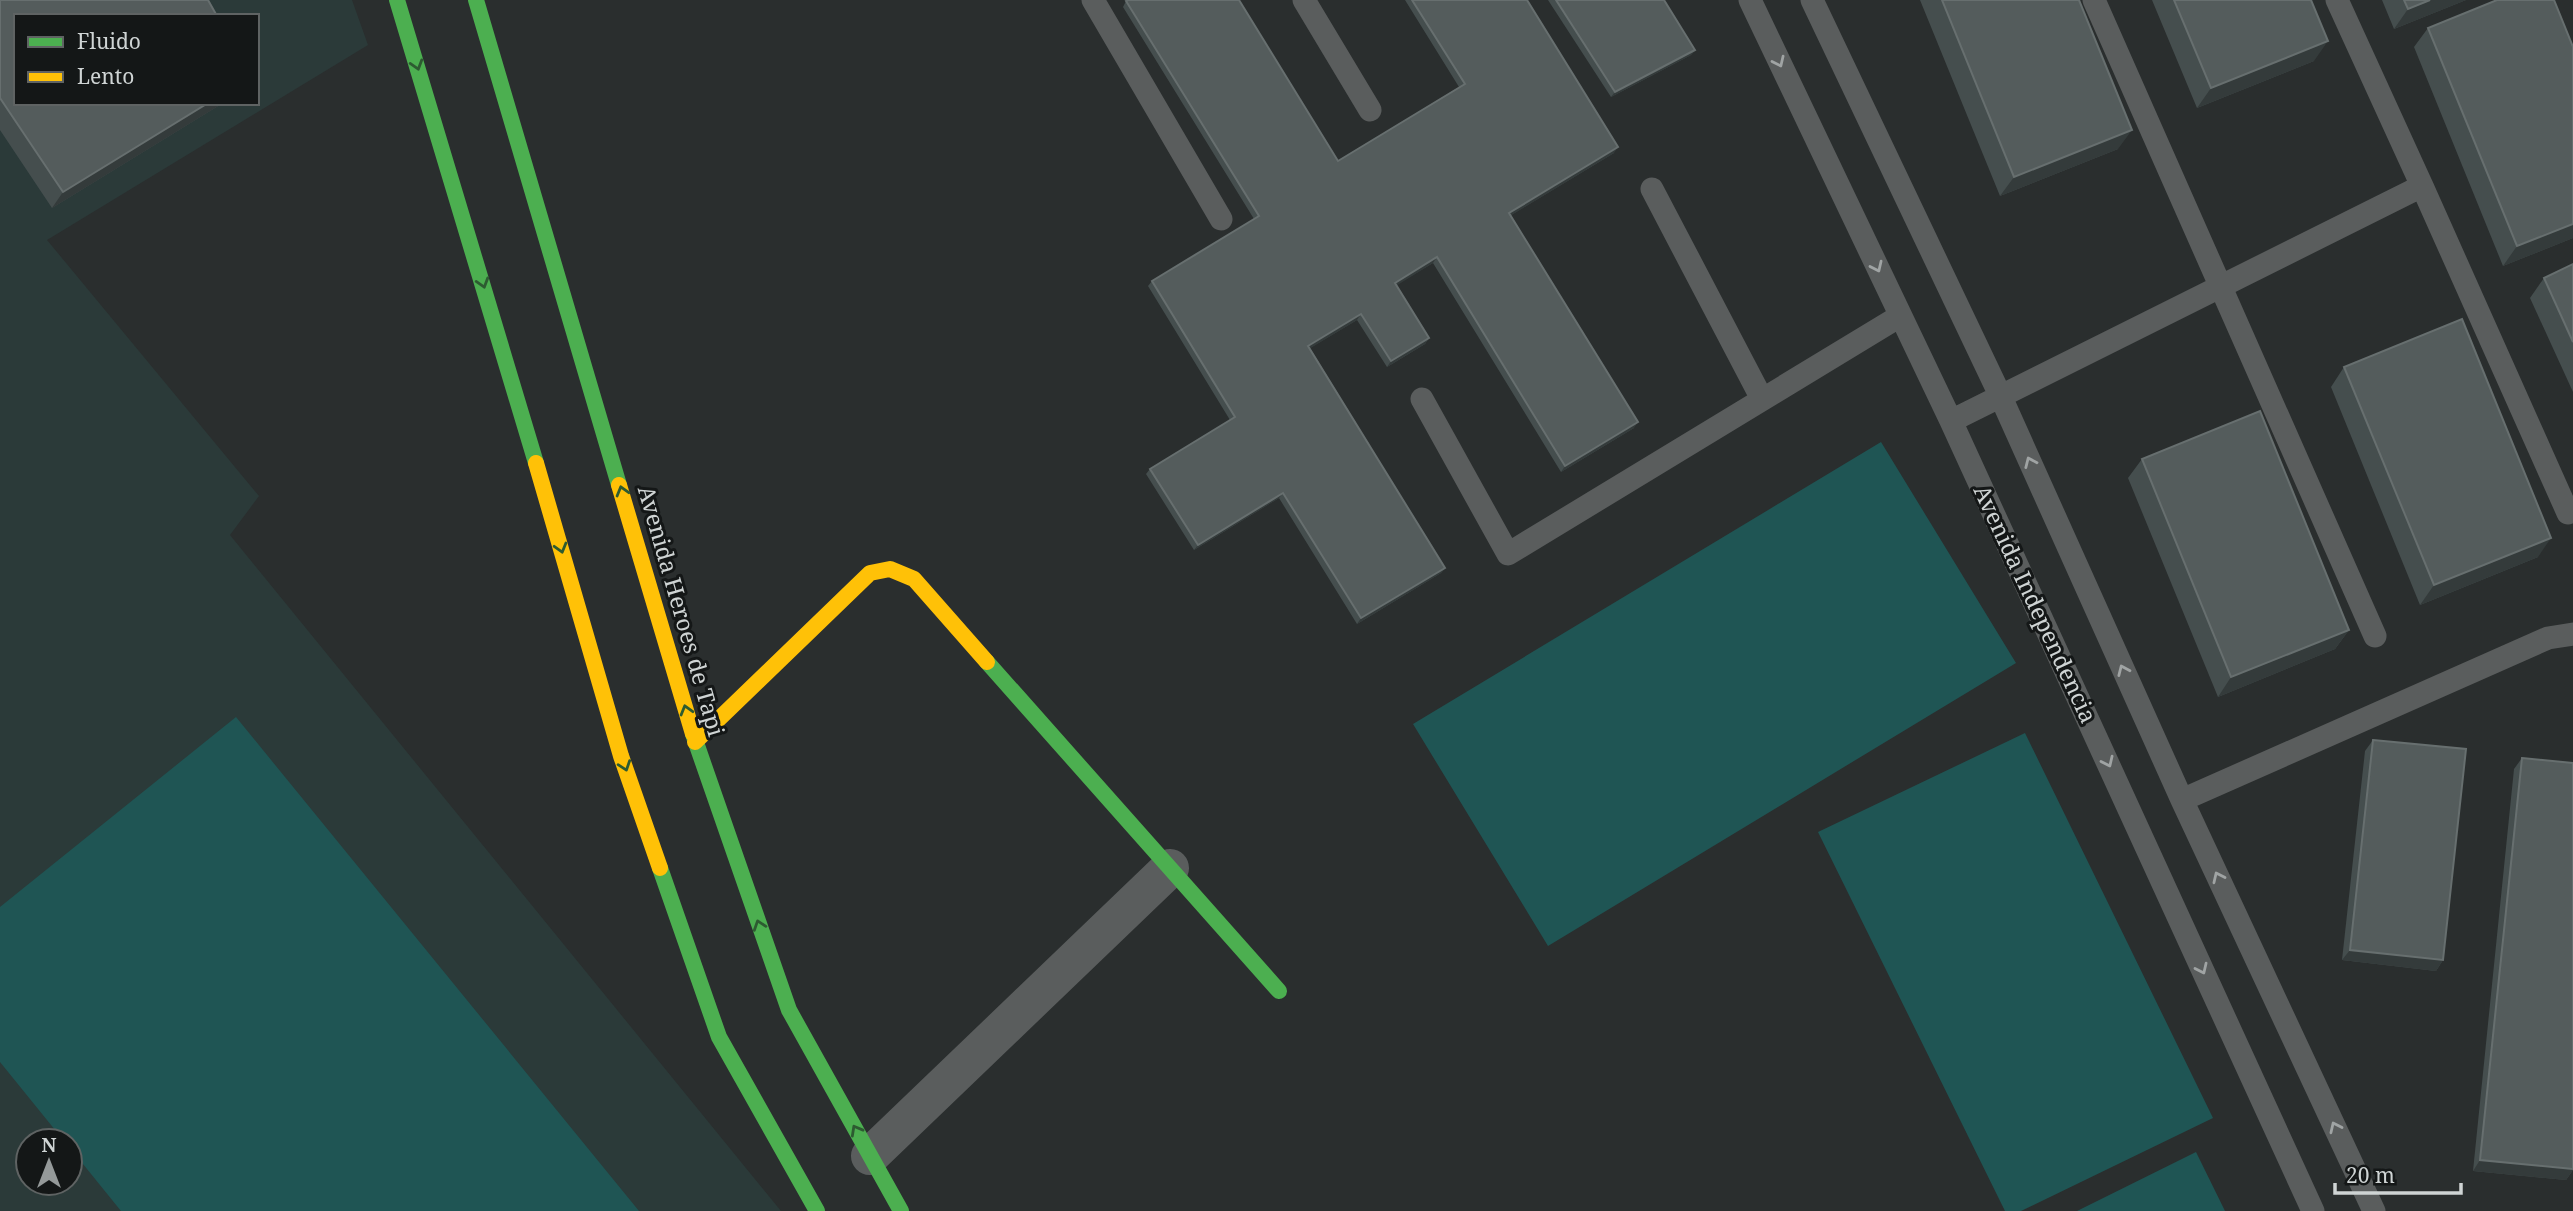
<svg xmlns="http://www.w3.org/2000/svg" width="2573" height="1211" font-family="'Noto Serif',serif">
<rect width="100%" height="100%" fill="#2a2e2e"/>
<!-- built -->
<path fill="#2b3a39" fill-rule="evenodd" d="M0,0H352L368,45L47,240L259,496L230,535L781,1211H0ZM16,16H257V103H16ZM28,1141H70V1183H28Z"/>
<!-- green -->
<path fill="#1f5554" d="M1881,442L2016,663L1548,946L1413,724Z
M236,717L639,1211H121L70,1148V1141H64L0,1062V907Z
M2025,733L2213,1118L2021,1211H2005L1818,832Z
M2196,1152L2225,1211H2077Z"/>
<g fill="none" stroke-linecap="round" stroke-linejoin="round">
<!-- lane -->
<path stroke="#5a5d5d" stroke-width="23" d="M1093,0L1221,219
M1304,0L1370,110
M1750,0L1951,421L2313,1211
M1812,0L2000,395L2182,800L2374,1211
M2094,0L2375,636
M2337,0L2422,186
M1652,189L1762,399
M1422,399L1508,554L1900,316
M1951,421L2422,186L2568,513
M2182,800L2548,638L2573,634"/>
<!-- street -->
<path stroke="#5a5d5d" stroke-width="38" d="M870,1156L1170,868"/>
<!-- fast -->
<path stroke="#4caf50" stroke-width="16" d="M397,0L536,463
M476,0L619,485
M987,662L1279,991
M693,734L789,1010L901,1211
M660,868L719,1037L817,1211"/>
<!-- slow -->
<path stroke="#ffc107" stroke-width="16" d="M536,463L621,756L660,868
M619,485L693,734
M695,742L870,573L890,569L914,579L987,662"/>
</g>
<!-- wall -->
<path fill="#454e4e" d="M0,0L223,103L52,208L0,130Z
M1405,0H1527L1614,153L1511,215L1634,428L1561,472L1433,263L1396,285L1429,338L1425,344L1387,367L1357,320L1310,348L1445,568L1441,573L1357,624L1279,498L1194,550L1146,474L1150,469L1230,420L1148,286L1152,281L1254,219L1123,7L1126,1L1338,161L1459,87Z
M1548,0H1664L1695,50L1691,55L1611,97Z
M1920,0H2079L2118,149L2000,196Z
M2152,0H2311L2314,61L2197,108Z
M2382,0H2466L2394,29Z
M2428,28L2573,47V238L2503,266L2414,47Z
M2573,264V392L2530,298L2544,278Z
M2344,367L2538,557L2420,605L2331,387Z
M2142,459L2349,630L2335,649L2218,697L2128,478Z
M2373,740L2443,960L2436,971L2342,960L2365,751Z
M2522,758L2573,763V1170L2566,1180L2473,1171L2514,769Z"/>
<!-- shaded-wall -->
<path fill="#343b3b" d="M2430,0H2466L2394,29L2408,9Z
M2328,41L2314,61L2197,108L2211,88Z
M1695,50L1691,55L1611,97L1615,92Z
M208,103H223L52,208L63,192Z
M2132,130L2118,149L2000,196L2014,177Z
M1618,147L1614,153L1505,219L1509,213Z
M2573,224V238L2503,266L2517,246Z
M1437,257L1433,263L1391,289L1395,283Z
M1361,314L1357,320L1304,352L1308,346Z
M1429,338L1425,344L1387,367L1391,361Z
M1638,422L1634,428L1561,472L1565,466Z
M1283,493L1279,498L1194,550L1198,545Z
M2551,538L2538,557L2420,605L2434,585Z
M1445,568L1441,573L1357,624L1361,618Z
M2349,630L2335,649L2218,697L2231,677Z
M2350,950L2443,960L2436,971L2342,960Z
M2480,1160L2573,1169V1170L2566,1180L2473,1171Z"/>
<!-- building -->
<path fill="#545c5c" stroke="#676f6f" stroke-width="2" d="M0,0H208L217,16H16V103H208L63,192L0,98Z
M1128,0H1239L1338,161L1465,84L1412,0H1527L1618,147L1509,213L1638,422L1565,466L1437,257L1395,283L1429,338L1391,361L1361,314L1308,346L1445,568L1361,618L1283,493L1198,545L1150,469L1235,417L1152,281L1259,216L1126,1Z
M1556,0H1664L1695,50L1615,92Z
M1942,0H2079L2132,130L2014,177Z
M2174,0H2311L2328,41L2211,88Z
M2404,0H2430L2408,9Z
M2497,0H2554L2573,47V224L2517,246L2428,28Z
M2573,264V342L2544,278Z
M2462,319L2551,538L2434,585L2344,367Z
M2260,411L2349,630L2231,677L2142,459Z
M2373,740L2466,749L2443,960L2350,950Z
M2522,758L2573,763V1169L2480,1160Z"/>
<!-- one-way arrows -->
<defs><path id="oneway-chevron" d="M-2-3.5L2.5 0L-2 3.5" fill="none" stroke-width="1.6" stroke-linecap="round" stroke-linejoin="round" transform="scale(1.75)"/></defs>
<g stroke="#a0a4a4">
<use href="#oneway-chevron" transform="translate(1779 62) rotate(65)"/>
<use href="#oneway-chevron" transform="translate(1877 267) rotate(65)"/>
<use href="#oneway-chevron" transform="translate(2030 462) rotate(-114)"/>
<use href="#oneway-chevron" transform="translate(2123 670) rotate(-114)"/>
<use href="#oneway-chevron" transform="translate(2108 762) rotate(65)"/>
<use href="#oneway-chevron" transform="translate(2218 877) rotate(-115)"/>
<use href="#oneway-chevron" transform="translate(2202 969) rotate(65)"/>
<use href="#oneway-chevron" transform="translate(2335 1127) rotate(-115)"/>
</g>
<g stroke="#2d5b31">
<use href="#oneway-chevron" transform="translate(417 65) rotate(73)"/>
<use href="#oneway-chevron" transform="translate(483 283) rotate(73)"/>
<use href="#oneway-chevron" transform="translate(622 491) rotate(-106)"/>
<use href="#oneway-chevron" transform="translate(561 548) rotate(74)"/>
<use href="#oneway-chevron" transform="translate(686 710) rotate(-106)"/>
<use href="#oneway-chevron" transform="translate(625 766) rotate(71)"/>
<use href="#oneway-chevron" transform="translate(759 925) rotate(-109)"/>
<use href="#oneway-chevron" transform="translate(856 1130) rotate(-119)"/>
</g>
<g text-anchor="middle" stroke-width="6" stroke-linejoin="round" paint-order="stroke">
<!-- street labels -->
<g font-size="23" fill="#cfd4d4" stroke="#141717">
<text transform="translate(2035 604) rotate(65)" y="8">Avenida Independencia</text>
<text transform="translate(681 611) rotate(74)" y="8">Avenida Heroes de Tapi</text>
</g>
</g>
<!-- legend -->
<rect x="14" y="14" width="245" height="91" fill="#141717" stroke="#5f6363" stroke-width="2"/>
<rect x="28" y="37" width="35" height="10" fill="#4caf50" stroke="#5f6363" stroke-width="2"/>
<text x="77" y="49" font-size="21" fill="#cfd4d4">Fluido</text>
<rect x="28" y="72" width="35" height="10" fill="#ffc107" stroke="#5f6363" stroke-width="2"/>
<text x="77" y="84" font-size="21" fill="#cfd4d4">Lento</text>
<!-- north arrow -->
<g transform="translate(49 1162)"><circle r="33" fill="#141717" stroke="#5f6363" stroke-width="2"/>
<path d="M0-5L12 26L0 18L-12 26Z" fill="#959a9a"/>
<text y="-10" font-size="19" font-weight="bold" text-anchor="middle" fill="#cfd4d4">N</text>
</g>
<!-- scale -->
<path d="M2335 1183v10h126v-10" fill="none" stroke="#cfd4d4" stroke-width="3.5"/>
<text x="2346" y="1183" font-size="21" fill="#cfd4d4" stroke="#141717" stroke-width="5" paint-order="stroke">20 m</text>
</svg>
